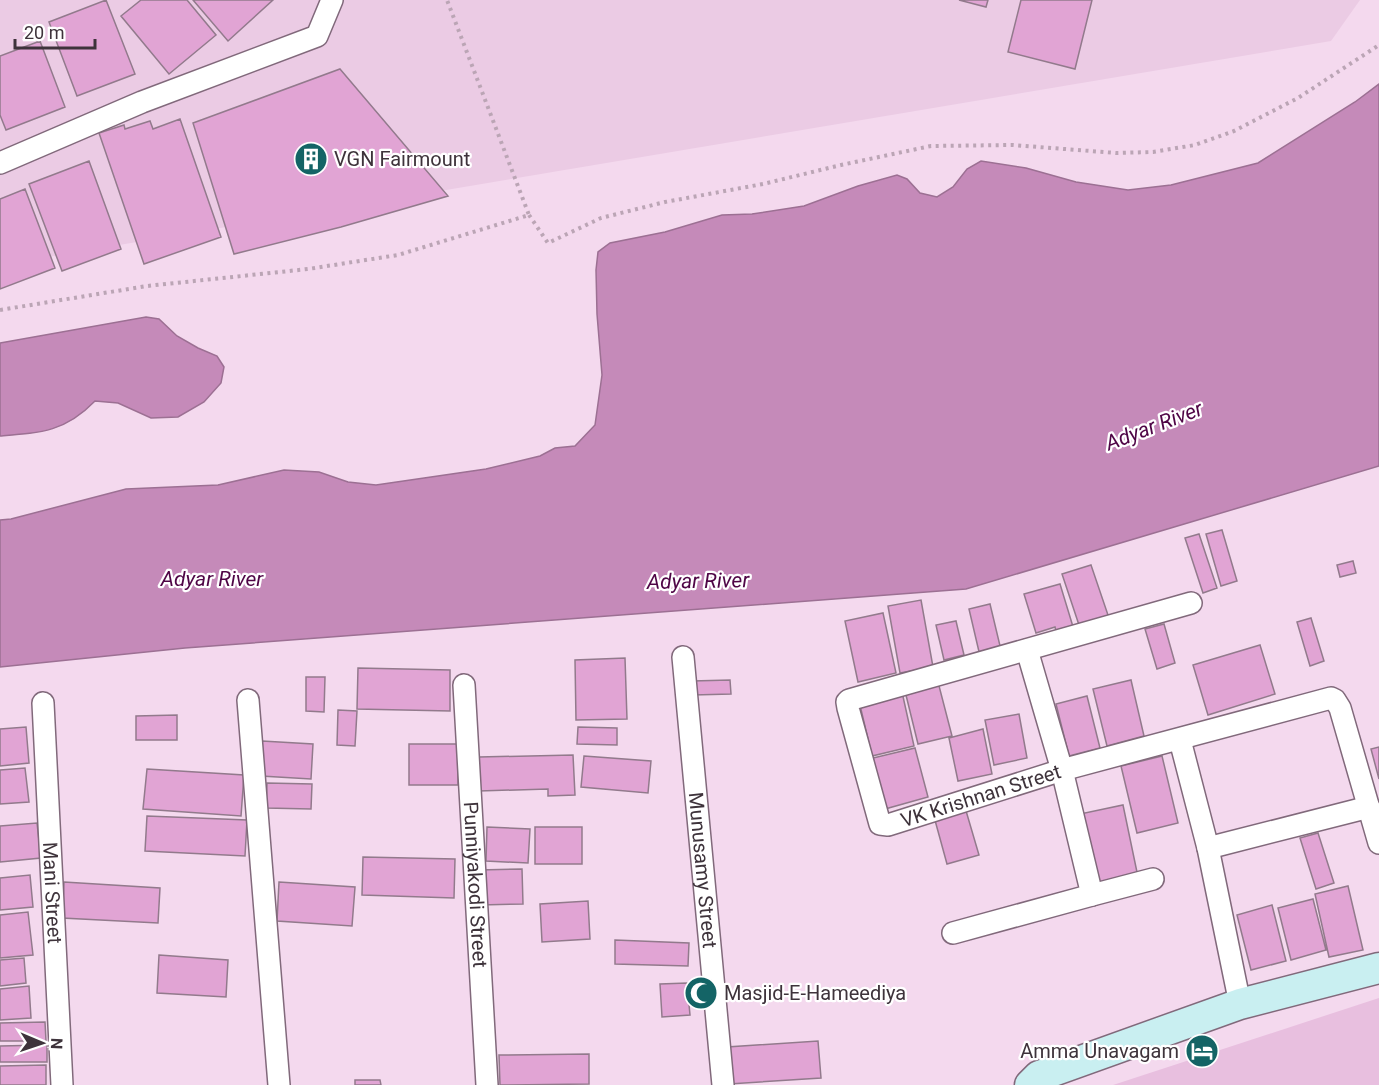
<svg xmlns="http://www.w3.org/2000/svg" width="1379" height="1085" font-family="Roboto,sans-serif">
<rect width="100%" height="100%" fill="#f4d9ee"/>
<!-- built -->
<path fill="#ebcbe4" d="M0,0H1360L1331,41L0,265Z"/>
<!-- green -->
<path fill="#e8bfdf" d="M1379,998V1085H1113Z"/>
<!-- water -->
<path fill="#c58ab9" stroke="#9c7093" stroke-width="1.5" d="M1379,84V466L966,589L185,648L0,667V520L11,519L126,489L218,485L284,470L319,472L348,482L376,485L486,469L540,456L555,448L575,446L595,425L602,375L597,314L596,270L598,252L610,243L665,232L722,215L752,214L804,206L858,186L897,175L907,179L920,193L937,197L953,187L967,169L981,161L1026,168L1076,182L1128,190L1171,185L1258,163L1355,102Z
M146,317L159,319L177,336L198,348L217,356L224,367L221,383L204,402L178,417L151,418L118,403L95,401C65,432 40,433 0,436V343Z"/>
<!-- building -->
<path fill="#e1a4d4" stroke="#927a8c" stroke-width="1.5" d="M106,0L135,74L77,96L49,22Z
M141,0H187L216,35L169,74L121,16Z
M193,0H273L228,41Z
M959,0H988L986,7Z
M1021,0H1092L1075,69L1008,52Z
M40,41L65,107L6,130L0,115V56Z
M340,69L448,196L341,227L234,254L193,123Z
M180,119L221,237L144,264L99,133L124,125L125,129L150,121L153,129Z
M89,161L121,249L62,271L29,184Z
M25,189L55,268L0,289V199Z
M1222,530L1237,581L1221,586L1206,534Z
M1199,534L1217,588L1203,593L1185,538Z
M1353,561L1356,573L1340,577L1337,565Z
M1091,565L1109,618L1080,628L1062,574Z
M1060,584L1074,630L1057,635L1055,627L1036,633L1024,594Z
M921,600L933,667L900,673L888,606Z
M990,604L1001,650L980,656L969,609Z
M883,613L896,673L858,682L845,621Z
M1311,618L1324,661L1310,666L1297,622Z
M956,621L964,655L944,660L936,625Z
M1164,624L1175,663L1157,669L1145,629Z
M1260,645L1275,694L1208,715L1193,665Z
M625,658L627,719L576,720L575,660Z
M358,668L450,670V711L357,709Z
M306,677H325L324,712L306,711Z
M730,680L731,694L693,695L692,681Z
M1131,680L1144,736L1107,746L1093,689Z
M938,682L952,736L918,744L905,691Z
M902,692L914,746L872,756L859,701Z
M1087,696L1100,748L1069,756L1056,704Z
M338,710L357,711L355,746L337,745Z
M1019,714L1027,758L994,765L985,720Z
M177,715V740H136V716Z
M26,727L29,763L0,766V729Z
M578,727L617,728V745L577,744Z
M983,729L992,774L958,781L949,738Z
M262,741L313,744L311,779L261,776Z
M409,744H458V785H409Z
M1379,747V779L1371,749Z
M915,748L928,797L885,809L873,758Z
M573,755L575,795L548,796V789L479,791V757Z
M584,756L651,761L648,793L581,787Z
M1162,756L1178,823L1137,833L1121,766Z
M25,768L29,802L0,804V770Z
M147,769L244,775L241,816L143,809Z
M267,783L312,784L311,809L266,808Z
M964,804L979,855L947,864L933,813Z
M1123,805L1138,877L1095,886L1080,814Z
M147,816L247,820L245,856L145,851Z
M37,823L41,858L0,862V826Z
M487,827L530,829L528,863L486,861Z
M535,827H582V864H535Z
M1318,833L1334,883L1316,889L1300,838Z
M363,857L455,859L454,898L362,895Z
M522,869L523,904L480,905L479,870Z
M30,875L33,907L0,910V878Z
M64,882L160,888L158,923L62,918Z
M279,882L355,887L352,926L277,921Z
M1348,886L1363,950L1329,957L1315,894Z
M1313,899L1326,950L1291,960L1278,908Z
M588,901L590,939L542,942L540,904Z
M1272,905L1286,961L1251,970L1237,915Z
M28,912L33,955L0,958V915Z
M615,940L689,943L688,966L615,964Z
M159,955L228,960L226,997L157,993Z
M24,958L26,983L0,986V960Z
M687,983L690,1015L662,1017L660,984Z
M29,986L31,1018L0,1020V989Z
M45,1022L46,1041H0V1023Z
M818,1041L821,1078L729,1084L727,1047Z
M47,1045V1062H0V1046Z
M589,1054V1084L500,1085L499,1055Z
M46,1065V1085H0V1066Z
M355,1080H380L381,1085H355Z"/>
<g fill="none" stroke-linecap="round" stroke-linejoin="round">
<!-- street casing -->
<g stroke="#81697b" stroke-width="24">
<g id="street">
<path d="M0,163L142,102L317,36L332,0"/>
<path id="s1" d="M1191,603L849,700L847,702L848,708L880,824L888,825L1062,770L1331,698L1335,700L1340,708L1379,843"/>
<path id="s2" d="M683,657L723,1085"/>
<path id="s3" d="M464,685L487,1085"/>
<path d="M248,700L279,1085"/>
<path id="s4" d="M43,703L62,1085"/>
<path d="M1180,740L1208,848L1240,1004"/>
<path d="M1208,848L1369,807"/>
<path d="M1092,895L1153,879"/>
<path d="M953,933L1092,895L1062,770L1027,650"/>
</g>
</g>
<!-- secondary casing -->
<g stroke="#81697b" stroke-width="33">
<path id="secondary" d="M1030,1085L1039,1076L1240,1004L1379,968"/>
</g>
<!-- path -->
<path stroke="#bba5b5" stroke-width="4" stroke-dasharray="3 4.5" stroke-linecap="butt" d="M529,215L548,243L601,218L665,202L763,184L841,165L931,146L1013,145L1116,153L1153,152L1195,145L1234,131L1298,98L1379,45
M0,310L147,286L308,269L398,255L529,215L447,0"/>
<!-- street -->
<use href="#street" stroke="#fff" stroke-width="21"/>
<!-- secondary -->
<use href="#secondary" stroke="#c9eff1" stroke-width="30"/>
</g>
<!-- icons -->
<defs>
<g id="building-disc" transform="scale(1.725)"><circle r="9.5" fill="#146466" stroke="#fff"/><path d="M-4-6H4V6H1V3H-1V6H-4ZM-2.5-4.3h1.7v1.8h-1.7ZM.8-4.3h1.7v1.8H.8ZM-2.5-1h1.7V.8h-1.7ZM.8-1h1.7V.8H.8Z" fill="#fff"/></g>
<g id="mosque-disc" transform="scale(1.725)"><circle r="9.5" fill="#146466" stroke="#fff"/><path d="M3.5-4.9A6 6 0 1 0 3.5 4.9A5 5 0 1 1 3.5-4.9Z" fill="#fff"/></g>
<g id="hotel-disc" transform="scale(1.725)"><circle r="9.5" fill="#146466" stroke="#fff"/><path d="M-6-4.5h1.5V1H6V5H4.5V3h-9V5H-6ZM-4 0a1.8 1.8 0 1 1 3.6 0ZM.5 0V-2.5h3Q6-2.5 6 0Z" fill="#fff"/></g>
</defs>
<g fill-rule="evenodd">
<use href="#building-disc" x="311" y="159"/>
<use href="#mosque-disc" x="701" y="993"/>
<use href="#hotel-disc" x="1202" y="1051"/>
</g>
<g text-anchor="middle" stroke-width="4.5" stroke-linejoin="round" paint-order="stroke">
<!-- poi labels -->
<g font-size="20" fill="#3e333b" stroke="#fff" text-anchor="start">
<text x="334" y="166">VGN Fairmount</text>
<text x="724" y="1000">Masjid-E-Hameediya</text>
<text x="1179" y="1058" text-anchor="end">Amma Unavagam</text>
</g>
<!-- street labels -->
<g font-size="20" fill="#3e333b" stroke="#fff">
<text dy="7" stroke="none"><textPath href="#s1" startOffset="590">VK Krishnan Street</textPath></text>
<text dy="7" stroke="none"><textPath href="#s2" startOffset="214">Munusamy Street</textPath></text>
<text dy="7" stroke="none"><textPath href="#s3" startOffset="200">Punniyakodi Street</textPath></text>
<text dy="7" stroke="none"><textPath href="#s4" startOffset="190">Mani Street</textPath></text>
</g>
<!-- water labels -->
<g font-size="21" font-style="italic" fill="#4f0546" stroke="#fff">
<text transform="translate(1154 426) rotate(-21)" y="7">Adyar River</text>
<text x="212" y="586">Adyar River</text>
<text transform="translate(698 581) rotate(-1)" y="7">Adyar River</text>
</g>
</g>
<!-- north arrow -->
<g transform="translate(42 1043) rotate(92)" stroke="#ffffff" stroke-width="4.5" paint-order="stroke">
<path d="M0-4.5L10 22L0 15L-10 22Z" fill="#3e333b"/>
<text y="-9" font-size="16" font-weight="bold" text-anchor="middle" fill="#3e333b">N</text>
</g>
<!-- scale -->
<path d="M15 39v9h80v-9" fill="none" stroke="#3e333b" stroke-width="3"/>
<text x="24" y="39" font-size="18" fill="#3e333b" stroke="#ffffff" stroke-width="4.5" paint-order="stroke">20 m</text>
</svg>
